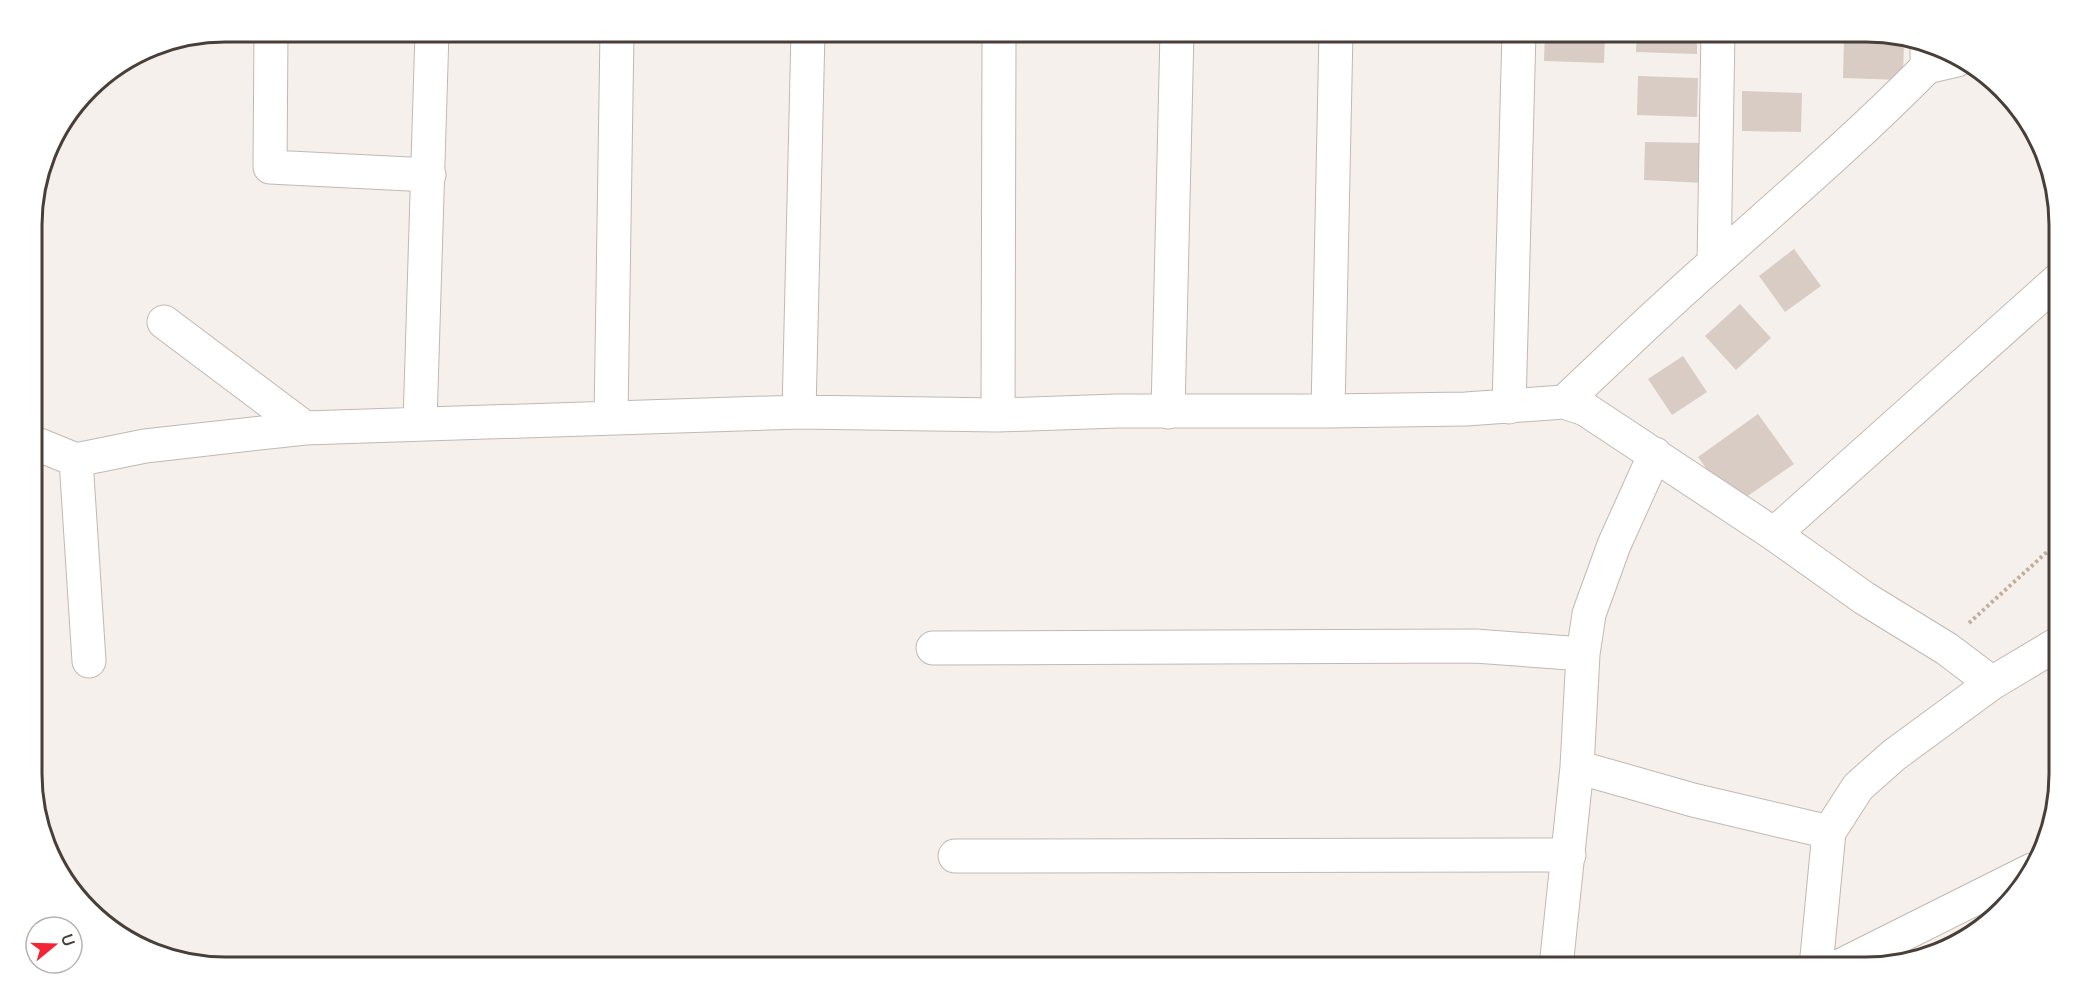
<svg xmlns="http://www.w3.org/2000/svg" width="2091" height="999" font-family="Manrope,sans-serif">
<rect width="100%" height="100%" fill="#f5f0eb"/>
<!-- building -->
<path fill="#d9ccc4" d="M1545,32H1605L1604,63L1544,61Z
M1637,32H1697V54L1636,52Z
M1844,39L1904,41L1903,80L1843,78Z
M1638,76L1698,78L1697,117L1637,115Z
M1742,91L1802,93L1801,132L1742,131Z
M1645,142L1705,143L1704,183L1644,180Z
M1794,249L1821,286L1785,312L1759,276Z
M1740,304L1771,338L1736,370L1705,336Z
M1683,356L1707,392L1672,415L1648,379Z
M1758,414L1794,464L1733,506L1698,457Z"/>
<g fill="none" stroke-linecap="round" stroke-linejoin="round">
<!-- minor casing -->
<g stroke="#c3b8b1" stroke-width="35">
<path id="minor" d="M271,32L270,167L429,175
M1336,32L1328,411L1466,409L1564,402L1585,409L1774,534L1864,598L1947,649L1992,683
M1927,67L1957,60
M1714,263L1718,32
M164,322L305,428
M1564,402C1614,355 1663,307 1715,262C1787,198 1859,136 1927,67V44
M1509,407L1519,32
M799,412L808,32
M1168,412L1177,32
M998,415L999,32
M611,418L617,32
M420,423L432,32
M32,442L76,460
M1774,534L2058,280
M933,648L1475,646L1583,654
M89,661L76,460L145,446L305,428L799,412L998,415L1117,411H1328
M1577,767L1693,800L1829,832
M955,856L1569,855
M1556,967L1577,767L1583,654L1589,614L1614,545L1655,454
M1816,967L1829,832L1858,787L1894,755L1992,683L2059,643
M1838,967L2032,870"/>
</g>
<!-- path -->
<path stroke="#c2ae9f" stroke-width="4" stroke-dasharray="3 3" stroke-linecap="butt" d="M1969,623L2059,541"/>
<!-- minor -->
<use href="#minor" stroke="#fff" stroke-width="33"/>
</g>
<!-- crop -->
<path d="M0 0H2091V999H0ZM225 42H1866A183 183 0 0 1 2049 225V774A183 183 0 0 1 1866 957H225A183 183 0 0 1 42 774V225A183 183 0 0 1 225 42Z" fill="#fff" fill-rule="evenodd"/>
<path fill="none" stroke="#493f39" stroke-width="3" d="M225 42H1866A183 183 0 0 1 2049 225V774A183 183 0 0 1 1866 957H225A183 183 0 0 1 42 774V225A183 183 0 0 1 225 42Z"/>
<!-- north arrow -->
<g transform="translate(54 945) rotate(71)"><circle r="28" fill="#ffffff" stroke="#b6b2b0" stroke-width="1.5"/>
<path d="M0-4.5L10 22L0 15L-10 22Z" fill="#f32434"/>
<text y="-9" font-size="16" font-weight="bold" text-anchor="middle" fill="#493f39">U</text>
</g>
</svg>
